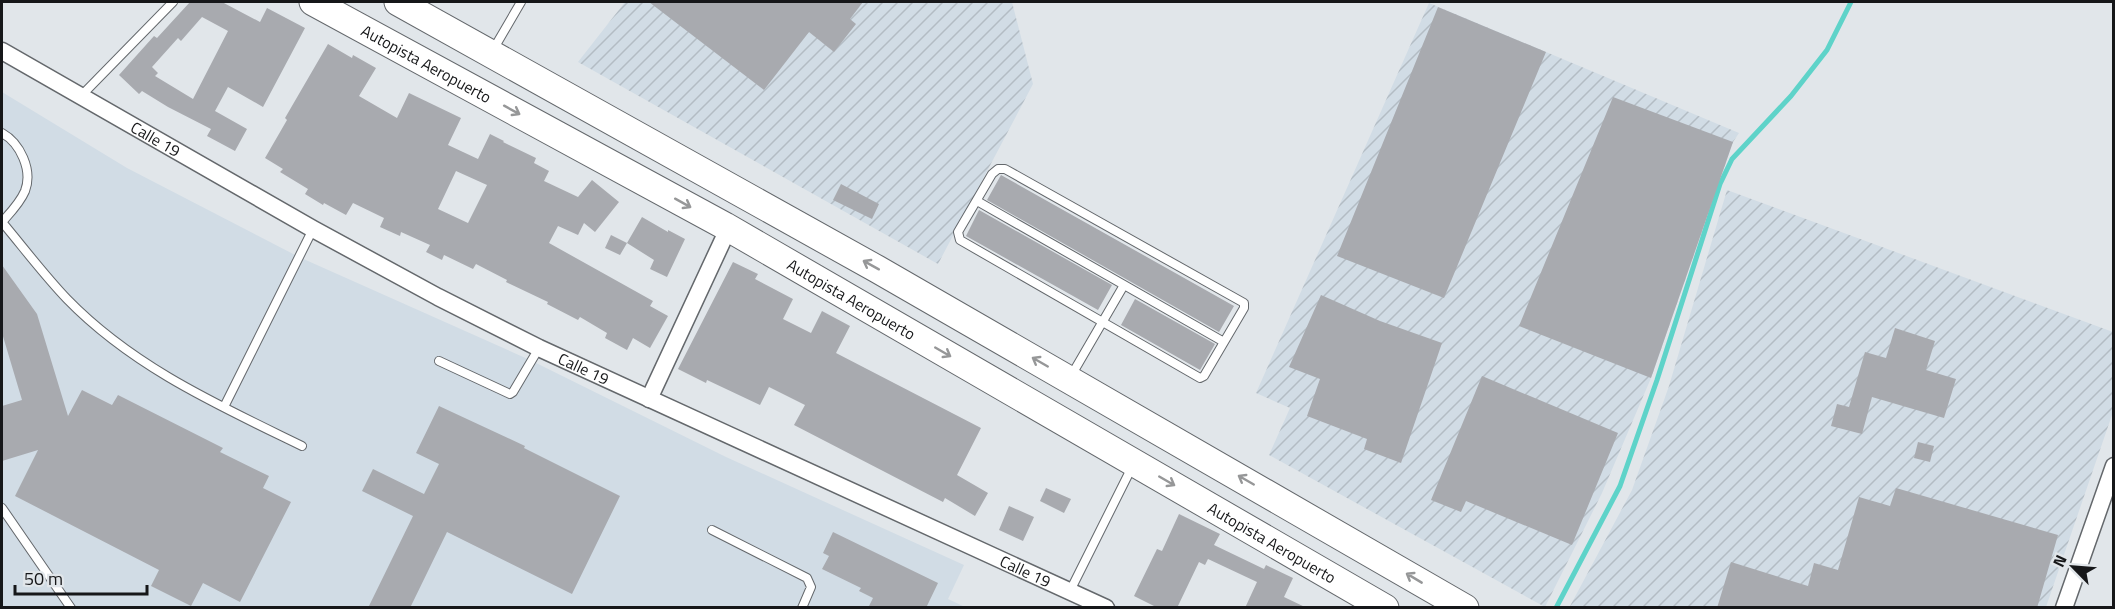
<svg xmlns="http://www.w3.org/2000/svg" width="2115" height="609" font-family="'Titillium Web',sans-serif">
<defs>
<pattern id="industrial-furrows" width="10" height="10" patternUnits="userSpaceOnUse" patternTransform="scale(1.5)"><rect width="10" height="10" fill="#d1dce5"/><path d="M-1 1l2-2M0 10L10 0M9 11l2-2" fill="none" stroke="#b3bcc4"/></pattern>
</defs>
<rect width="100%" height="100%" fill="#e1e6ea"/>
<!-- built -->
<path fill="#d1dce5" d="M2,92L127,168L299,257L530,360L726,457L964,565L948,599L965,607L2,608Z"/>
<!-- industrial -->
<path fill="url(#industrial-furrows)" d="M625,2H1012L1033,84L938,264L578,62Z
M1429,3L1739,133L1733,142L1651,378L1602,493L1545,607L1269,455L1290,408L1256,393Z
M1727,190L2113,332V412L2046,607L1569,608L1632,490L1669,386Z"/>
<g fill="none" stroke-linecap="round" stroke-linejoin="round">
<!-- stream -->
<path stroke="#5ed3c9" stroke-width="5" d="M1556,608L1620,486L1657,380L1720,184L1732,159L1791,96L1827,50L1851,2"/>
</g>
<!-- building -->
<path fill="#a8aaaf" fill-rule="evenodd" d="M190,2H222L260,22L267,8L305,28L263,107L228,87L215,111L247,129L235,151L207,136L211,129L168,107L142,91L139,94L119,75L154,36L157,38ZM202,17L228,31L193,99L155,76L158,73L152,67L178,38L181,41Z
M649,2H863L850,19L856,24L834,52L809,32L764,90Z
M1438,7L1546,52L1444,298L1337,256Z
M328,44L352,58L353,55L376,68L359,96L397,118L409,93L461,118L448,145L478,159L490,134L504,141L503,142L536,158L534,163L549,171L544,181L578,197L592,180L619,202L595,232L584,223L578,235L558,226L549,243L653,301L650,306L668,316L650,348L633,338L627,350L605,338L607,333L580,317L578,320L547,304L548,302L506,282L507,280L476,264L473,269L444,255L442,260L426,252L430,245L401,232L400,236L380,227L384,218L353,203L346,215L324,203L323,205L305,194L308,189L280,172L283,169L265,158L287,120L285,118ZM456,171L487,185L468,223L438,209Z
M1613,97L1733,142L1651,378L1519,326Z
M1001,175L1234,306L1219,332L987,200Z
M841,184L879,204L872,219L833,200Z
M979,210L1112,285L1098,310L966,236Z
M642,217L668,232V230L685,239L667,277L650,269L654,260L627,243Z
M611,235L627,243L620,255L605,248Z
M733,262L758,274L755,279L793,299L783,319L811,333L822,311L850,326L836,353L981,428L957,475L988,493L975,516L945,498L943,502L794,425L805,405L769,387L760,405L707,380L706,383L678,369Z
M2,265L37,314L68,416L82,390L112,405L118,395L223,448L220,452L269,476L263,488L291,502L240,602L203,583L191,606L151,586L159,570L15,496L38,450L2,461V406L22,400L2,333Z
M1321,295L1380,321L1442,343L1401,463L1364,449L1367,439L1307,416L1320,379L1289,367Z
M1135,299L1215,344L1200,370L1121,325Z
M1895,328L1935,341L1926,370L1956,379L1944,418L1872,397L1862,434L1831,426L1837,404L1849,407L1865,352L1886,358Z
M1482,376L1618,433L1572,545L1466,501L1461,512L1431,500Z
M439,406L525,446L524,448L620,496L572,594L447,532L410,608H368L413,516L362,491L373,469L424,494L439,464L416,453Z
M1918,442L1934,446L1930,462L1914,458Z
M1046,488L1071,499L1064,513L1040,501Z
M1896,488L2058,535L2037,608H1717L1731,562L1808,586L1814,563L1838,570L1859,497L1890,506Z
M1009,506L1034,517L1023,541L999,530Z
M1179,514L1220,534L1214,545L1264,569L1266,565L1293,578L1284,597L1307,608H1245L1257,582L1208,559L1205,565L1199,562L1177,608H1158L1134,596L1157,549L1162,551Z
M833,532L938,583L926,608H868L873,598L859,591L861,588L822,569L829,556L823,553Z"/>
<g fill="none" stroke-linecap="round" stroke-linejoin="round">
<!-- service casing -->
<g stroke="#64686c" stroke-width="10">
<path id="service" d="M493,50L521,2
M80,97L173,2
M2,133C20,143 33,170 25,191C20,203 10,213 2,222
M998,169H1005L1244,303V308L1204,376L1200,378L960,240L958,232L992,174Z
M977,201L1224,342
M2,222C23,247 44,275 67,299C133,367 218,405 302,446
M439,361L510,394L513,392L539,348
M1071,376L1124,285
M224,407L313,229
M2,508L71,608
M712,530L807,578L811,587L802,608
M1070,591L1133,465"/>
</g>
<!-- minor casing -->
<g stroke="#64686c" stroke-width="19">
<g id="minor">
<path id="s1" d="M2,51L313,229L438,297L539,348L1106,608"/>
<path d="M649,399L729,227"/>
<path d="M2064,608L2114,466"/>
</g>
</g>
<!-- trunk casing -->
<g stroke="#64686c" stroke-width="29">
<g id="trunk">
<path id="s2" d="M313,2L725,226L1385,608"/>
<path d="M398,2L877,269L1465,608"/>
</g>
</g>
<!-- service -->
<use href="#service" stroke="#fff" stroke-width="8"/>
<!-- minor -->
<use href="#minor" stroke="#fff" stroke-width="16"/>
<!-- trunk -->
<use href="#trunk" stroke="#fff" stroke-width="27"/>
</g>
<!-- one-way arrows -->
<defs><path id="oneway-shaft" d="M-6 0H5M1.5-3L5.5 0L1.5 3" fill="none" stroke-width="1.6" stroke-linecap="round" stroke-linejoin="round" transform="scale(1.5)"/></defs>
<g stroke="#969798">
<use href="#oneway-shaft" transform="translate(512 110) rotate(29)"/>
<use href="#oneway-shaft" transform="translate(683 203) rotate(29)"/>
<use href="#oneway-shaft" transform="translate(871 265) rotate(-151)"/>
<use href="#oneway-shaft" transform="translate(943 352) rotate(30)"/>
<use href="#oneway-shaft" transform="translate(1040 362) rotate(-150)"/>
<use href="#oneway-shaft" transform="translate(1246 480) rotate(-150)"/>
<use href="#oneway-shaft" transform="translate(1167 481) rotate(30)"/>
<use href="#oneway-shaft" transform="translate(1414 578) rotate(-149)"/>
</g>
<g text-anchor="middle" stroke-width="4.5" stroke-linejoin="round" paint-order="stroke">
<!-- street labels -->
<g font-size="16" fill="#161719" stroke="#e1e6ea">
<text dy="6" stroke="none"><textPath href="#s2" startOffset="129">Autopista Aeropuerto</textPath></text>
<text dy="6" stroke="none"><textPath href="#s1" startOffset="177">Calle 19</textPath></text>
<text dy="6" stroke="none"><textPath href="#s2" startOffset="615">Autopista Aeropuerto</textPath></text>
<text dy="6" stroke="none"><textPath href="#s1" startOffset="663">Calle 19</textPath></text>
<text dy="6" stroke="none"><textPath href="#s2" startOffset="1101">Autopista Aeropuerto</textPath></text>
<text dy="6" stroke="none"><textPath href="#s1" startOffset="1149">Calle 19</textPath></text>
</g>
</g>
<!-- border -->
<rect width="2115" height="609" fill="none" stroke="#161719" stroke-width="6"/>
<!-- north arrow -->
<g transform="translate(2073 567) rotate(295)" stroke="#e1e6ea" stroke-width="4.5" paint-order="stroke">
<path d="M0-4.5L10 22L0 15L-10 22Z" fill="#161719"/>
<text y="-9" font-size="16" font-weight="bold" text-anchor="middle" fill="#161719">N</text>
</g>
<!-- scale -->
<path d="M15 585v9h132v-9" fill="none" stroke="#161719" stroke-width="3"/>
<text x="24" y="585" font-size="18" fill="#161719" stroke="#e1e6ea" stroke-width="4.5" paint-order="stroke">50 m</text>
</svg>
